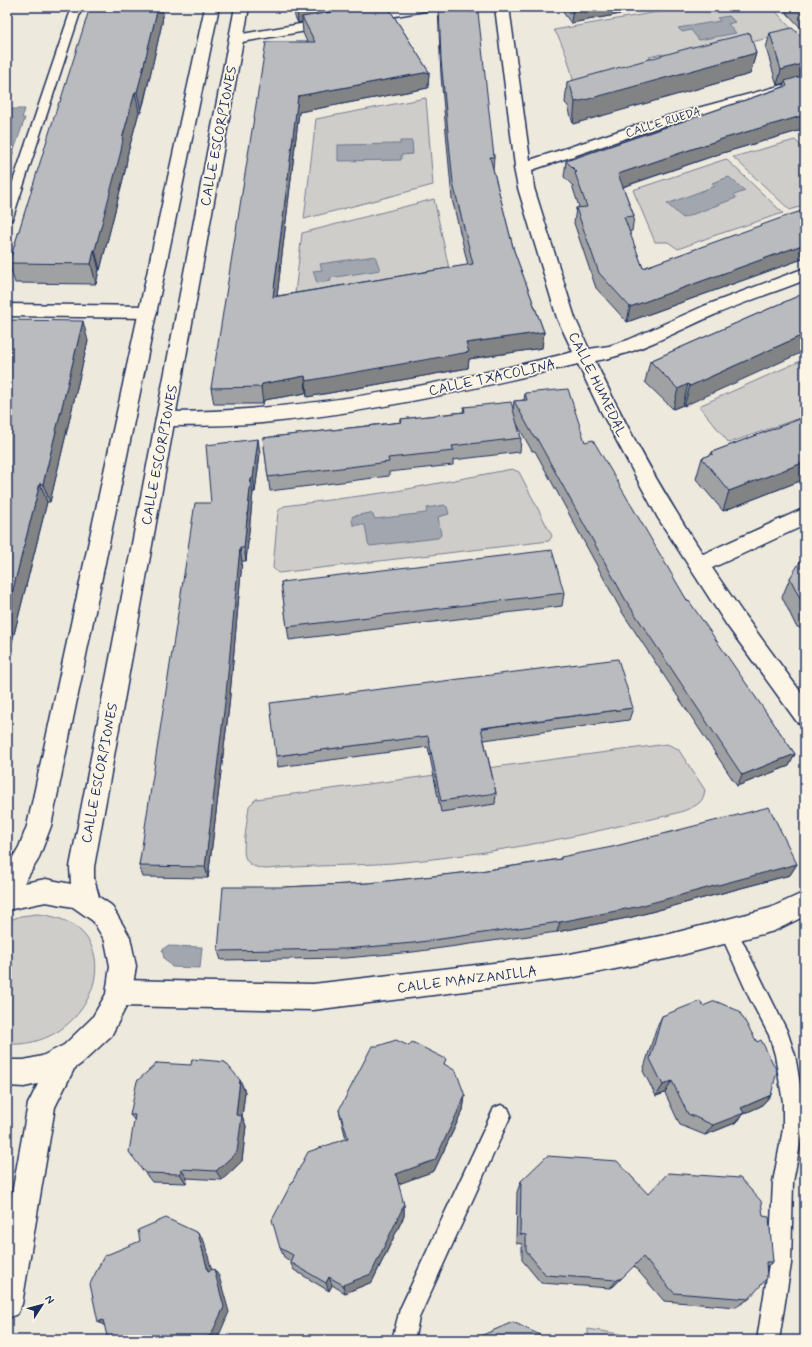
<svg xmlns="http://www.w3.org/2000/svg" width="812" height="1347" font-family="Mynerve,sans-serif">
<rect width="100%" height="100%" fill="#eee9dd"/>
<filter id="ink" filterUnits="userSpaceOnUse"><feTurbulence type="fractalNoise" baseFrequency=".025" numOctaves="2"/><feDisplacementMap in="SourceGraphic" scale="8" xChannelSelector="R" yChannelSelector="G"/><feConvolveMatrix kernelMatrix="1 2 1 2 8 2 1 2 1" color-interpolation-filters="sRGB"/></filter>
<g filter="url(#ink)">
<!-- green -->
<path fill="#cfcdca" stroke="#757e94" d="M686,7H772L795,33L784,34L672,62L662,54L649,57L659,65L574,84C570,66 565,46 554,30Z
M426,98L433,185L304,219L316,119Z
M795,140L805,150V205L790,210L733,157Z
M726,159L783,213L713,236L678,249L668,242H655L633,190Z
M434,199L451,278L294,302L302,233Z
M805,359V416L729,443L699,406Z
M512,469L519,472L552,536L549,541L278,573L273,568L278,511L284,506L397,491Z
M667,744L678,749L705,790C704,795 703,800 699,803C686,814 649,819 632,823C553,842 474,856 393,863C351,866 308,865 266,869C258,868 248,866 245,857C242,849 248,816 249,806L256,799Z
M37,914C138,923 96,1050 7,1044V921L21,916Z
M588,1329L657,1340H588Z"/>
<!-- water -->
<path fill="#a2a7af" stroke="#6c778f" d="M729,16L735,22L728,24L736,33L699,40L691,30L682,32L678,28L720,21L717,18Z
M7,109H25L22,118H25L12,156H7Z
M400,141H412L413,154L401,155V160L338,161V145L400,144Z
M729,177L745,191L734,195L736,198L683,218L667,204L715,186L712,183Z
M375,256L380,270L330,278L331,281L317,283L313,271L322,270L320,264Z
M444,505L447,507L449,514L438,517L441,535L438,538L370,546L368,543L365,525H353L352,518L353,516L370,513L373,515L375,519L426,513L427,508Z
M167,946L202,947L200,968L172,967L164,958L162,950Z"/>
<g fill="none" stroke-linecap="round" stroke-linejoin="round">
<!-- lane casing -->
<g stroke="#1b2f5e" stroke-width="3">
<path id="lane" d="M72,7H82L13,217L11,220L7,221V199Z
M728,921L734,924L787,1031L795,1055L803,1102V1129L793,1182L791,1264L779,1340H757L769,1264L773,1182L783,1129V1102L775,1055L769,1035L749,997L719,930L722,924Z
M501,1105L508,1108L511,1115L419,1318L414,1340H392L400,1309L494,1108Z"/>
</g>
<!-- street casing -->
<g stroke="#1b2f5e" stroke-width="3">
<path id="street" d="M400,7H432L430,10L425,11L236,43L231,42L229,39L231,36L236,35Z
M495,7H509L530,160L646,122L805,79V88L656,128L532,170L534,188L575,318L589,349L609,346L628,340L704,306L805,268V280C775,292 744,302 714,315C675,332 637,354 595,361C626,427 662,492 703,554L805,508V525L712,568L742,612L805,698V725L797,722L726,624L658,518L597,404L578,364C474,389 369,413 262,423C230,426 197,426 165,426L158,424L156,419L158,414L165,412C304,412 439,385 573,352L557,318L518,188L514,168L515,166Z
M7,304L148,306L154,308L157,312L154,316L148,318L7,316Z
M805,892V916L774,931L670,958L570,978L313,1010L121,1006L112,1002L108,993L112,984L121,980L313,984L570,954L670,934L770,908Z"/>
</g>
<!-- secondary casing -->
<g stroke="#1b2f5e" stroke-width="3">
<path id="secondary" d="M205,7H219L51,826L38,860L24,883L46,879L71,884L70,867L235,7H249L94,867V879L99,897L111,905L130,937L136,966L131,997L111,1036L82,1063L74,1069L55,1107L22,1304L17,1314L7,1319V1222L28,1104L38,1084L24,1087L7,1086V1060H24L42,1056L64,1045L92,1018L106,994L110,966L105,941L93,921L73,907L46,902L7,910V867L19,847L27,826Z"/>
</g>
<!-- lane -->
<use href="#lane" fill="#fcf5e5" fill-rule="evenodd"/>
<!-- street -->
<use href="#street" fill="#fcf5e5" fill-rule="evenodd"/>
<!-- secondary -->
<use href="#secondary" fill="#fcf5e5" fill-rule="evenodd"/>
</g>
<!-- wall -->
<path fill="#a0a1a3" stroke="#1b2f5e" d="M281,7H388L429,72L428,88L299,112L277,296L468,265L452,199L441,76L438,7H469V12L494,157L493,169L514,251L544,332L542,348L469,359L468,368L307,397L306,393L264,400L263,404H214L211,388L307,42L303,33L302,22L298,23L295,17L294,8H281Z
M559,7H659L571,23Z
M781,7H805V32Z
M163,14L162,23L144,102L141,112H139L127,156V159L125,171L100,270H99L96,284L15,283L9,263L60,102Z
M770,33L805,129L719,154L623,187L634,216L632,231L629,232L643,268L805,210V258L627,322L596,288L574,223L576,208L579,207L573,188V186L564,177L566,161L783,87L784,83L777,85L766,48Z
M756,53L750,74L582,121L573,124L568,106L565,103L567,82Z
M805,293L684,406L683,405L673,409L645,382L650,361Z
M7,320L88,341L50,502H47L7,662Z
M525,393L585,442L688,602L795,754L789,766L737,786L622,612L535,451H532L517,424L521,438L520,452L453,460V465L389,472V476L270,491L263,438L401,422V419L463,412L464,407L513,409L514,401L524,400Z
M805,417V479L723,511L696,479L702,458L711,455L712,452Z
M260,453L255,492H253L246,561H242L229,706L208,878L143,877L139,866L211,503Z
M805,558V631L796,626L782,597L790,578Z
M281,582L564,593L562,606L289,640Z
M633,708L629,720L484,740L496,793L495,804L441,812L428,747L278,767L276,756Z
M561,857L797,864L790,875L632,917L557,932L413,952L346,958L221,960L218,951L285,887L369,883L480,871L560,859Z
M703,1006L771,1095L761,1106L743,1114L735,1123L705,1135L680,1125L665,1093L656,1096L643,1071L656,1029L662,1016Z
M805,1009V1021L802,1014Z
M445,1065L465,1096L463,1110L434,1171L398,1184L404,1205V1216L372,1282L345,1293L332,1285L329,1291L294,1270L290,1262V1261L284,1257L280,1248L346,1139L342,1123L339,1110Z
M240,1080L245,1092L242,1116L246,1126L242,1161L222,1180L187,1178L186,1183L152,1182L145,1173L135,1121L130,1115Z
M521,1181L648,1194L763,1216L773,1262L767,1266L749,1299L736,1307L664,1301L634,1266L614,1286L610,1288L541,1283L522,1260V1244L516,1243L517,1192Z"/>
<!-- shaded-wall -->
<path fill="#828385" stroke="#1b2f5e" d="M158,7H162L163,14L162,23L150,76L141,112L137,92Z
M297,7H379L302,17V22L298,23Z
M573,7H659L571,23Z
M756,53L750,74L573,124L575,102Z
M805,63V76L785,81L784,83L777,85L781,70Z
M429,72L428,88L299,112L275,313L273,297L298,96Z
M135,92L139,112L127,156V159L125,171L100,270L95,250L122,139Z
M805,115V129L719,154L616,189L618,174L722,139Z
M805,244V258L627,322L630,307Z
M94,250L99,270L96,284L91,264Z
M83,321L88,341L50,502L43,484Z
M544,332L542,348L469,359L468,368L307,397L306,381L466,343Z
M805,334V351L684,406L690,386Z
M305,376L306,393L264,400L263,404L261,387L262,384Z
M688,384L683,405L673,409L678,389Z
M258,439L260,453L255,492L253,478Z
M805,462V479L723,511L729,491Z
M251,479L253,492L246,561L244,548Z
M40,483L47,502L7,662V613Z
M240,548L242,561L229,706L208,878L205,867Z
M795,754L789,766L737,786L742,775Z
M797,864L790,875L632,917L557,932L560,922Z
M240,1080L245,1092L242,1116L246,1126L242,1161L222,1180L216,1171L236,1115Z
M672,1081L665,1093L656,1096L663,1085Z
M771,1095L761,1106L743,1114L735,1123L705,1135L713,1125L741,1108Z
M465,1096L463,1110L434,1171L396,1185V1174Z
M181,1169L187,1178L186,1183L180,1174Z
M404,1205V1216L372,1282L345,1293L343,1285Z
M198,1233L204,1241L214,1278L208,1271Z
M643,1257L614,1286L610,1288L617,1280Z
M214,1269L219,1276L229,1312L217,1340H200Z
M329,1277L332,1285L329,1291L326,1283Z
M103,1320L107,1327L98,1322Z"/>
<!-- building -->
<path fill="#babbbe" stroke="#1b2f5e" d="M90,7H158L140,81L137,92H135L122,139H123L121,151L95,250H94L91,264L9,263L55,114L59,102H60Z
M361,7H388L429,72L298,96L273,297L473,264L453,183L441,60L439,7H469V12H478L494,157H490L514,251L544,332L466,343L469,352L306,381L305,376L262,384L261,387L211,388L266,42H315L302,17Z
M792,28L805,39V63L781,70L770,33Z
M750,33L756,53L585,100L575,102L570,85L567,82L689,48Z
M805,75V115L722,139L618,174L634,216L624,217L643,268L792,214L805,210V244L630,307L599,273L576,208L587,207L575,173L577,172L566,161L787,86L785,81Z
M805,293V334L690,386L688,384L678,389L650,361Z
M7,320L83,321L43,484L40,483L7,613Z
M568,389L585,442L593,440L688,602L689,601L795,754L742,775L625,599L536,437H534L514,401L527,400L525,393Z
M511,402L521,438L452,446L454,451L388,458L389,462L268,477L263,438L402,422L401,419L465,412L464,407Z
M805,417V462L729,491L702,458L713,454L712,452Z
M258,439L253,478L251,479L244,548H240L226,694L205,867L139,866L195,503H211L206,445Z
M552,550L564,593L287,627L281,582Z
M803,557L805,558V608L804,607L790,578Z
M618,659L633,708L481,728L496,793L441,801L428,736L276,756L270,703Z
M769,807L797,864L636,907L560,922L413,943L345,949L218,951L223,887H285L369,883L480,871L561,859V857L612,847Z
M700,1001L703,1006L715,1001L739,1011L757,1042L761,1040L777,1071L771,1095L741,1108L744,1113L713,1125L688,1114L672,1081L663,1085L650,1059L662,1016Z
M396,1040L409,1046L412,1042L446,1059L444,1064L456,1071L465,1096L435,1160L396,1174L404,1205L371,1274L343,1285L329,1277L326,1283L290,1262L293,1255L280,1248L272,1220L308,1152L348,1138L339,1110L372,1046H378Z
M192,1059L225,1062L240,1080L236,1115L242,1116L237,1152L216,1171L181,1169L180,1174L145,1173L129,1152L135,1115H130L137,1081L157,1063L191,1065Z
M547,1156L617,1161L648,1194L668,1173L740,1178L761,1201L763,1216L769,1217L773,1262H766L767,1278L749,1299L674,1293L643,1257L622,1278L617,1280L546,1275L526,1251V1235L520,1234L521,1181Z
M166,1218L198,1233L208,1271L214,1269L224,1307L211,1335L200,1340H108L103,1320L98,1322L90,1284L104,1256L140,1241L138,1230Z
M513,1322L540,1335L542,1340H480L478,1337Z
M312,1338L315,1340H308Z"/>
</g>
<g text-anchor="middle" stroke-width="3.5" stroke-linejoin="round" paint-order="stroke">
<!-- far-street labels -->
<g font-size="12" fill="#1b2f5e" stroke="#fcf5e5">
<text transform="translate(663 122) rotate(-17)" y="4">CALLE RUEDA</text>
</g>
<!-- street labels -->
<g font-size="14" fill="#1b2f5e" stroke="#fcf5e5">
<text transform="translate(218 136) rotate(-79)" y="5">CALLE ESCORPIONES</text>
<text transform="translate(492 377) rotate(-12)" y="5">CALLE TXACOLINA</text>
<text transform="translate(598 384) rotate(64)" y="5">CALLE HUMEDAL</text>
<text transform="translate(159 455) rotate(-79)" y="5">CALLE ESCORPIONES</text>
<text transform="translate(99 773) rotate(-79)" y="5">CALLE ESCORPIONES</text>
<text transform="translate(467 979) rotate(-7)" y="5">CALLE MANZANILLA</text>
</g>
</g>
<!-- margin -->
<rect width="812" height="1347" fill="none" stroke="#fcf5e5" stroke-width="24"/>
<rect x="12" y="12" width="788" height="1323" fill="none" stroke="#1b2f5e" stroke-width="1.5" filter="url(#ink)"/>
<!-- north arrow -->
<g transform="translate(42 1305) rotate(54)" stroke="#fcf5e5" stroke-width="3" paint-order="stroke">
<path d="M0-3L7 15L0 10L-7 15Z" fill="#1b2f5e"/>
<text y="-6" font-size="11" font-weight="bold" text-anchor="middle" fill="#1b2f5e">N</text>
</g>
</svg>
